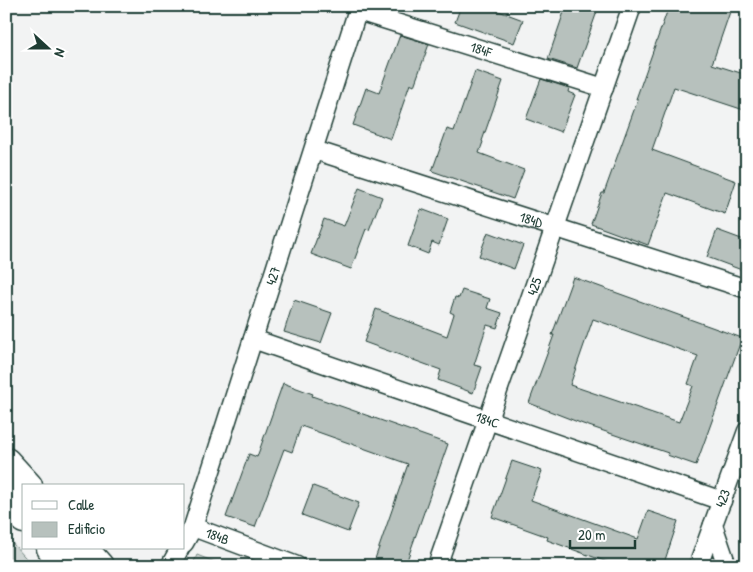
<svg xmlns="http://www.w3.org/2000/svg" width="753" height="572" font-family="'Patrick Hand',sans-serif">
<rect width="100%" height="100%" fill="#f2f3f3"/>
<filter id="ink" filterUnits="userSpaceOnUse"><feTurbulence type="fractalNoise" baseFrequency=".02" numOctaves="2"/><feDisplacementMap in="SourceGraphic" scale="10" xChannelSelector="R" yChannelSelector="G"/><feConvolveMatrix kernelMatrix="1 2 1 2 8 2 1 2 1" color-interpolation-filters="sRGB"/></filter>
<g filter="url(#ink)">
<!-- green -->
<path fill="#ced5d3" stroke="#768984" d="M6,536L33,566H6Z
M197,555L225,566H192Z"/>
<!-- building -->
<path fill="#b7c1bd" stroke="#1f3d34" fill-rule="evenodd" d="M461,6H485L523,20L514,43L455,22Z
M566,6H599L577,68L548,59Z
M669,6H732L712,64L747,75V111L674,87L652,150L736,181L725,214L667,193L648,245L591,224L602,193H604L638,99H636Z
M400,35L429,44L414,86L410,84L391,139L353,125L366,88L379,93Z
M475,71L503,81L482,141L483,142L479,153L524,170L513,199L432,171L447,129L454,131Z
M541,79L569,88L568,92L575,95L561,132L526,119Z
M359,188L382,197L369,230L366,229L351,269L311,254L324,219L344,226Z
M421,209L448,219L439,245L432,242L428,254L408,246Z
M717,230L747,241V272L707,257Z
M488,232L523,245L514,269L479,256Z
M573,277L742,338L696,465L667,455L668,453L583,424L529,403L554,335H552ZM593,319L698,356L688,384L693,386L679,422L570,385Z
M462,290L490,299L487,308L502,313L497,328L487,325L474,365L482,367L473,393L438,380L441,370L364,342L376,309L447,336L454,314L450,312L455,297L459,298Z
M294,300L332,313L321,343L284,332Z
M283,383L313,394L312,396L448,444L405,566H393L375,559L408,464L301,426L292,452L284,449L255,527L226,517L249,454L257,457Z
M512,461L542,471L531,500L638,539L648,511L678,521L663,566H618L547,540L548,537L492,517Z
M313,486L359,503L348,532L302,515Z"/>
<g fill="none" stroke-linecap="round" stroke-linejoin="round">
<!-- street casing -->
<g stroke="#1f3d34" stroke-width="21">
<g id="street">
<path id="s1" d="M358,11L604,88"/>
<path id="s2" d="M314,150L747,289"/>
<path id="s3" d="M253,339L722,501"/>
<path d="M713,525L727,566"/>
<path id="s4" d="M193,527L297,566"/>
<path id="s5" d="M184,543L193,527L359,6"/>
<path d="M170,566L180,548"/>
<path id="s6" d="M437,566L632,6"/>
<path id="s7" d="M698,566L747,431"/>
</g>
</g>
<!-- primary casing -->
<g stroke="#1f3d34" stroke-width="31">
<path id="primary" d="M6,462L28,486
M6,499L24,519
M51,548L67,566
M83,548L99,566"/>
</g>
<!-- street -->
<use href="#street" stroke="#fff" stroke-width="18"/>
<!-- primary -->
<use href="#primary" stroke="#fff" stroke-width="28"/>
</g>
</g>
<g text-anchor="middle" stroke-width="4" stroke-linejoin="round" paint-order="stroke">
<!-- street labels -->
<g font-size="14" fill="#1f3d34" stroke="#fff">
<text dy="5" stroke="none"><textPath href="#s1" startOffset="129">184F</textPath></text>
<text dy="5" stroke="none"><textPath href="#s2" startOffset="228">184D</textPath></text>
<text dy="5" stroke="none"><textPath href="#s5" startOffset="282">427</textPath></text>
<text dy="5" stroke="none"><textPath href="#s6" startOffset="296">425</textPath></text>
<text dy="5" stroke="none"><textPath href="#s3" startOffset="248">184C</textPath></text>
<text dy="5" stroke="none"><textPath href="#s7" startOffset="72">423</textPath></text>
<text dy="5" stroke="none"><textPath href="#s4" startOffset="26">184B</textPath></text>
</g>
</g>
<!-- margin -->
<rect width="753" height="572" fill="none" stroke="#fff" stroke-width="25"/>
<rect x="12" y="12" width="728" height="547" fill="none" stroke="#1f3d34" stroke-width="2" filter="url(#ink)"/>
<!-- legend -->
<rect x="22" y="484" width="162" height="65" fill="#ffffff" stroke="#a5b1ae"/>
<rect x="32" y="501" width="25" height="8" fill="#ffffff" stroke="#a5b1ae"/>
<text x="68" y="510" font-size="15" fill="#1f3d34">Calle</text>
<rect x="32" y="522" width="25" height="15" fill="#b7c1bd" stroke="#a5b1ae"/>
<text x="68" y="534" font-size="15" fill="#1f3d34">Edificio</text>
<!-- north arrow -->
<g transform="translate(48 48) rotate(111)" stroke="#ffffff" stroke-width="4" paint-order="stroke">
<path d="M0-4L9 19L0 12L-9 19Z" fill="#1f3d34"/>
<text y="-8" font-size="14" font-weight="bold" text-anchor="middle" fill="#1f3d34">N</text>
</g>
<!-- scale -->
<path d="M570 540v8h65v-8" fill="none" stroke="#1f3d34" stroke-width="2.5"/>
<text x="578" y="540" font-size="15" fill="#1f3d34" stroke="#ffffff" stroke-width="4" paint-order="stroke">20 m</text>
</svg>
